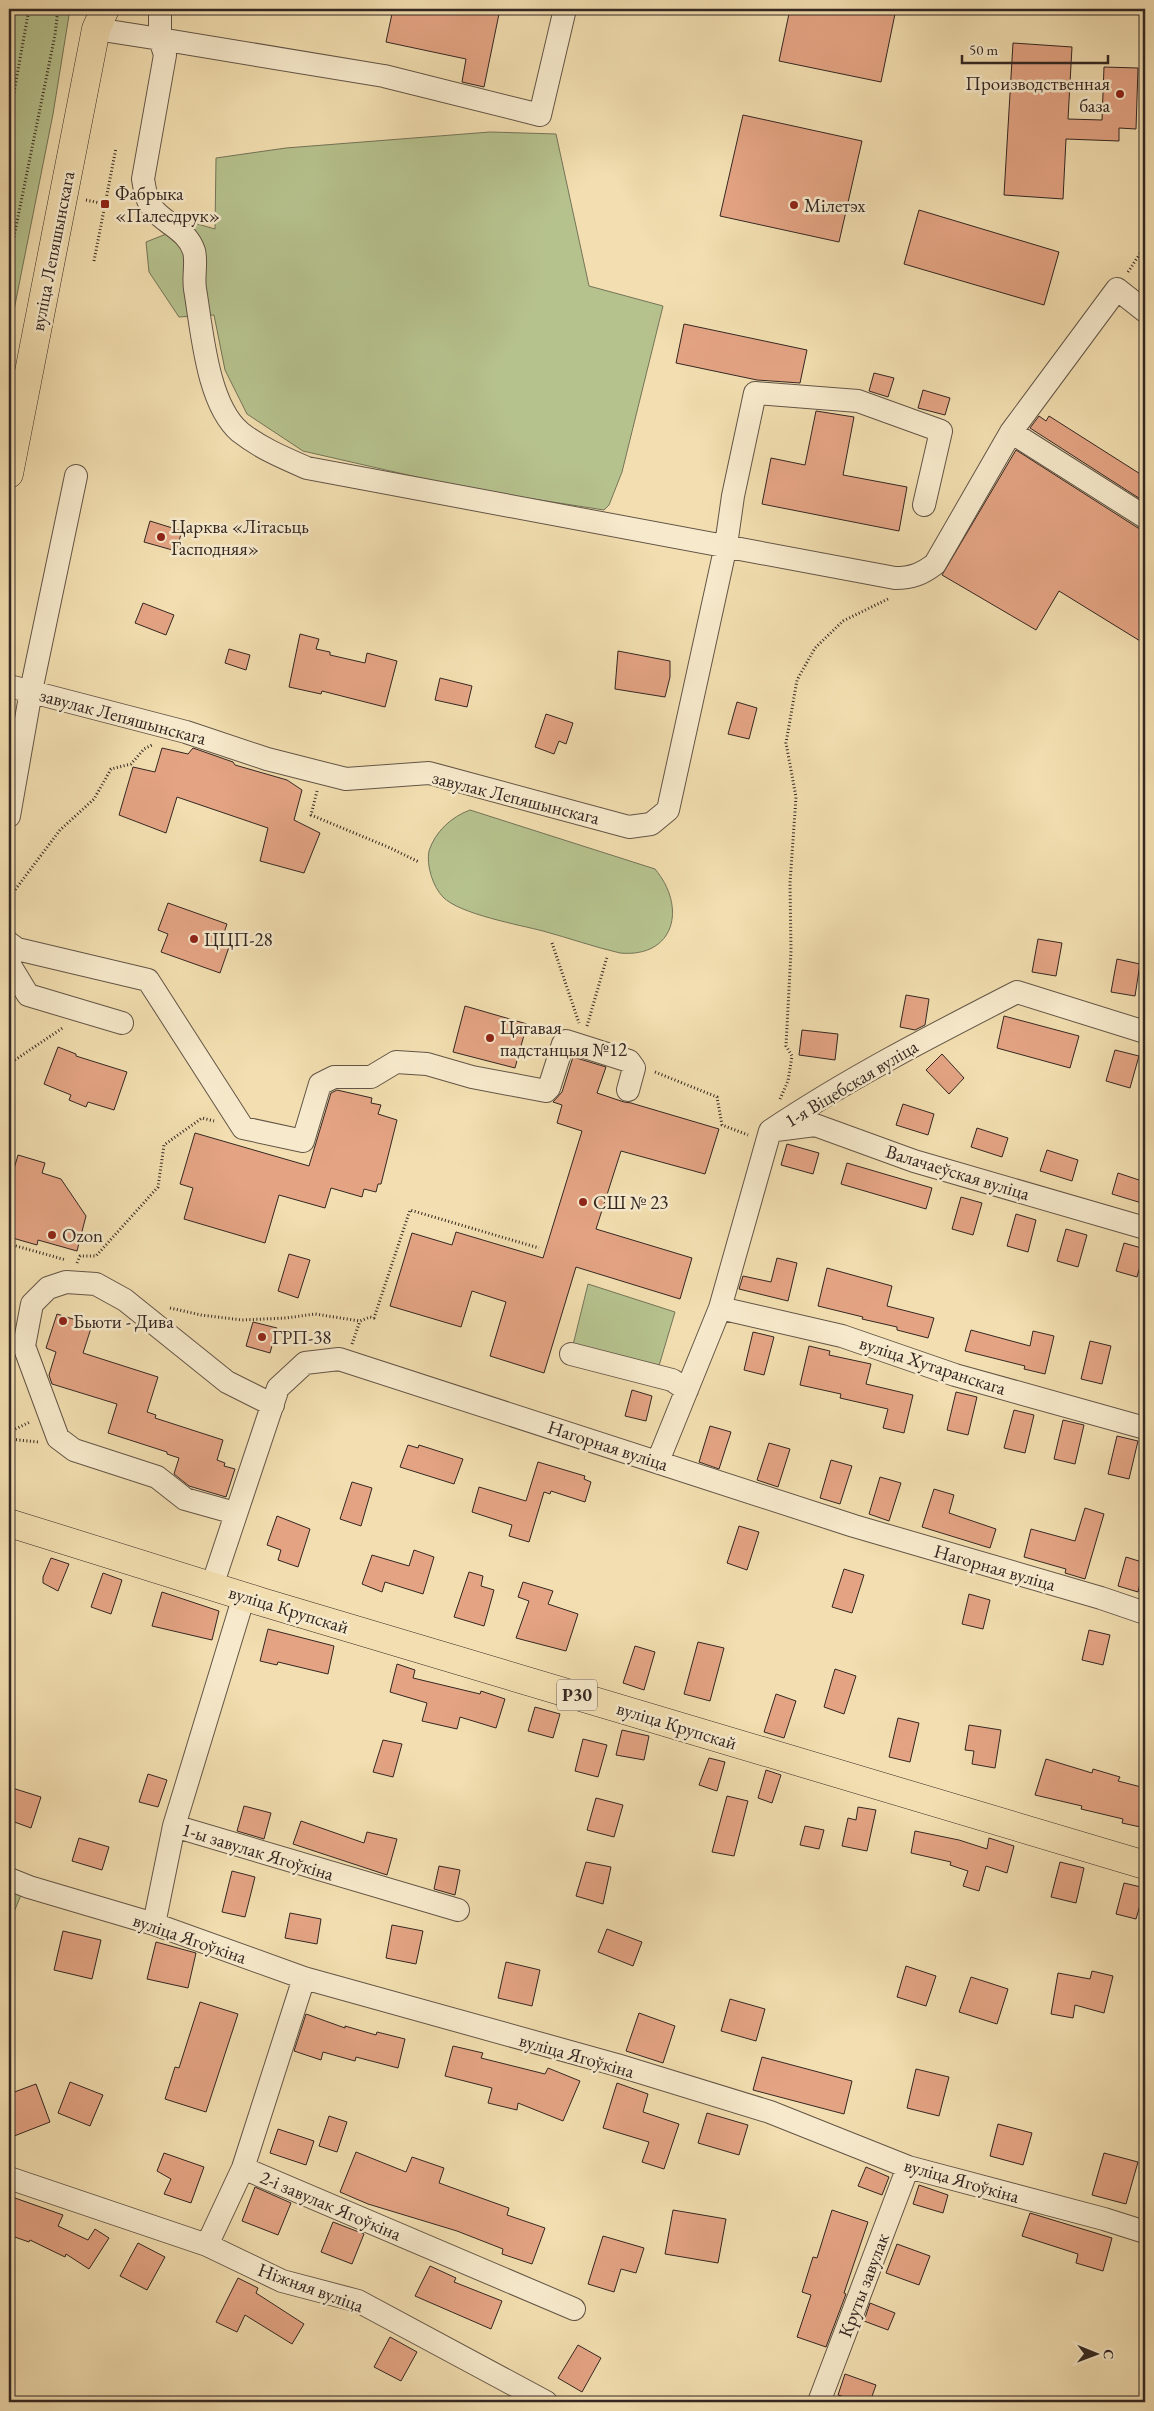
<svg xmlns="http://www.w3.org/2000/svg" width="1154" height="2411" font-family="'EB Garamond',serif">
<rect width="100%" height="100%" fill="#f2deb0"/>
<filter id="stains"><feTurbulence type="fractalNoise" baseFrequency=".004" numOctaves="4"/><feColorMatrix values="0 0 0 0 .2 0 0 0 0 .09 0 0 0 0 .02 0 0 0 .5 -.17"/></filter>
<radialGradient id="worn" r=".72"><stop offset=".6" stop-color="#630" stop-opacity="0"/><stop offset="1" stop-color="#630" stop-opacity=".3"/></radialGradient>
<!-- green -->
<path fill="#b6c28e" stroke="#747458" d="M9,9H70L53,114L9,335Z
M490,132L556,134L589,286L663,306L622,472L609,505L604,510L469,489L303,451L247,414L225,370L214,315L179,317L149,272L146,242L194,223L215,229L216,158L286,148Z
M470,810L655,869C687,907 675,958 620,953C594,947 569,938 543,931C520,925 459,914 443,897C433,887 426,865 429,851C435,832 451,817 470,810Z
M588,1284L675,1312L658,1369L573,1345Z
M9,1890L21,1895L9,1924Z"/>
<!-- building -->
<path fill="#e4a484" stroke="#332722" d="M393,9H500L484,87L462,82L466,59L386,42Z
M790,9H896L881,82L779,61Z
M1013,43L1072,47L1068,119L1102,120L1104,67L1138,68L1136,129L1119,128V141L1066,139L1063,199L1004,195Z
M743,115L862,141L839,242L720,216Z
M919,210L1059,252L1044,305L904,264Z
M684,324L807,350L800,383L757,380L676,363Z
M874,373L894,378L888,397L869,391Z
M923,390L950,398L945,415L918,408Z
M816,411L854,417L843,475L907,487L899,531L762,504L771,458L805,465Z
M1039,416L1046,421L1049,416L1145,477V502L1030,428Z
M1016,450L1138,528L1145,530V644L1059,591L1036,630L942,575Z
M150,521L182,531L176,551L144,542Z
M143,603L174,615L166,635L135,623Z
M300,634L319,639L316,649L330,652V655L365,663L367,653L397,661L385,707L322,691L321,694L289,687Z
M229,649L250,655L246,670L225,663Z
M618,651L670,661V677L665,697L615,689Z
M440,678L472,686L467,707L435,700Z
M737,702L757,708L749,739L728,734Z
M546,714L573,723L566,744L559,741L554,754L535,747Z
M162,748L188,754L193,748L233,762L235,765L287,780L302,790L294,820L320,833L304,873L260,861L268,828L177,797L166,833L119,815L133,767L155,772Z
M168,903L227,924L220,944L229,947L220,973L161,952L168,934L158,930Z
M1038,939L1062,943L1056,976L1032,972Z
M1117,959L1140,964L1135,996L1111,992Z
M906,995L929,999L925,1025L915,1030L900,1027Z
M465,1006L527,1024L515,1068L453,1052Z
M1004,1016L1079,1036L1070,1068L997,1048Z
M802,1030L838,1034L835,1060L799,1055Z
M58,1047L76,1054V1056L127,1072L114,1110L88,1102L86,1107L69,1100L71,1095L44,1084Z
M1115,1050L1139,1056L1130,1088L1106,1081Z
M942,1054L964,1078L949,1094L926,1070Z
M573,1057L606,1067L597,1093L624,1102L631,1103L719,1129L705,1174L621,1151L596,1229L692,1258L680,1299L576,1267L544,1373L490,1356L506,1302L472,1291L461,1327L390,1306L412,1233L452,1245L456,1232L543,1258L582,1131L557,1123L562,1105L553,1102L562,1092Z
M337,1090L372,1098L371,1103L381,1105L378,1114L397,1120L381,1184H378L376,1192L364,1189L362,1197L331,1188L325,1208L279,1195L265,1243L184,1219L193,1188L180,1184L195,1133L309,1166L331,1093Z
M903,1104L934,1114L928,1135L896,1125Z
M977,1128L1008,1138L1002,1157L971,1147Z
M787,1144L819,1153L813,1174L781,1165Z
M1047,1150L1078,1160L1072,1181L1040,1171Z
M18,1155L45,1163L42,1173L61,1179L86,1216L77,1251L38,1240L37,1245L9,1237V1186Z
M847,1163L932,1188L926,1209L841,1184Z
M1118,1173L1145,1182V1204L1112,1194Z
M961,1197L982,1203L973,1235L952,1229Z
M1016,1214L1036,1220L1028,1252L1007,1246Z
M1066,1229L1087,1235L1078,1267L1057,1261Z
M1124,1243L1145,1249L1137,1277L1116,1271Z
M289,1254L310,1260L298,1298L278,1291Z
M777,1258L797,1263L788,1301L739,1289L743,1276L771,1282Z
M827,1268L892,1286L887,1306L934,1318L928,1338L897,1330V1327L862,1319L863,1317L818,1306Z
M57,1314L92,1325L83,1353L158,1377L147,1412L156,1415L155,1418L223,1440L217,1460L225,1463L224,1466L235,1469L226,1497L189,1486L174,1474L179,1458L167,1454V1452L108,1433L117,1404L52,1384L49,1375L56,1352L46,1348Z
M253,1322L277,1328L270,1353L246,1346Z
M971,1330L1030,1346L1033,1331L1054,1336L1045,1374L1024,1369L1025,1366L965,1351Z
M753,1332L774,1337L764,1375L744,1370Z
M1090,1341L1111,1346L1102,1384L1081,1379Z
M809,1346L830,1351L829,1355L871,1364L866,1384L913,1395L904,1433L883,1428L888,1409L840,1398L841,1394L800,1385Z
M632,1390L652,1396L646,1421L625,1416Z
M956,1392L977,1397L968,1435L947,1430Z
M1014,1410L1034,1415L1025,1453L1004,1448Z
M1063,1420L1084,1425L1075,1464L1054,1459Z
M710,1426L731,1432L719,1469L699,1462Z
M1117,1436L1138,1441L1129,1479L1108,1474Z
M769,1443L790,1449L778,1487L757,1480Z
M408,1445L418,1448L419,1445L463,1459L454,1484L400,1467Z
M831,1460L852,1466L840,1504L820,1498Z
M538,1462L585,1476L584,1479L591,1482L585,1502L551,1491L550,1494L544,1492L529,1542L509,1536L512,1525L472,1512L479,1487L526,1501Z
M880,1477L901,1483L889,1521L869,1514Z
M352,1482L372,1488L361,1526L340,1519Z
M934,1489L954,1495L949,1513L996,1529L990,1548L922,1527Z
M1085,1508L1104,1514L1085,1579L1065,1573L1066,1569L1024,1557L1031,1529L1075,1541Z
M277,1516L310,1529L298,1567L278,1560L281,1550L267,1545Z
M739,1526L759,1532L747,1570L727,1563Z
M414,1550L434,1557L423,1594L385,1582L382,1592L362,1584L372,1555L409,1566Z
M1126,1557L1145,1563L1138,1592L1118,1586Z
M51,1558L69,1564L58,1591L43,1583V1577Z
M844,1569L864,1575L852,1613L832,1607Z
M469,1572L483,1576L481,1586L494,1590L484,1626L454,1617Z
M103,1573L122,1580L111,1614L91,1607Z
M523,1582L553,1591L548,1604L578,1614L566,1651L516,1638L529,1601L518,1597Z
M162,1592L219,1611L212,1640L152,1626Z
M969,1594L990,1600L983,1629L962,1624Z
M268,1629L334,1646L328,1674L278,1662L277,1665L260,1661Z
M1089,1630L1110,1635L1103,1665L1082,1660Z
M698,1642L724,1648L710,1701L684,1694Z
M635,1646L655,1652L644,1690L623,1683Z
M397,1664L415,1670L413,1678L480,1694L481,1691L505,1699L496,1728L460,1717L457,1729L422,1721L427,1703L390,1692Z
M835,1669L856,1676L844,1714L824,1707Z
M776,1694L796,1701L784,1738L764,1732Z
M535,1707L560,1714L553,1738L528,1731Z
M898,1718L919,1723L910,1762L889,1757Z
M969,1725L1001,1730L995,1768L972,1764L974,1751L965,1750Z
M622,1730L649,1736L644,1760L616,1755Z
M583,1739L607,1745L598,1777L575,1771Z
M383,1740L402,1744L393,1777L373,1772Z
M709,1758L725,1762L717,1791L699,1785Z
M1046,1759L1092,1773L1093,1769L1120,1777L1118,1781L1145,1788V1828L1122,1823L1123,1819L1081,1809L1082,1806L1035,1795Z
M766,1770L781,1775L772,1803L758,1798Z
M148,1774L167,1780L158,1807L139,1802Z
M9,1787L41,1797L31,1828L9,1820Z
M727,1796L748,1801L734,1856L712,1852Z
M596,1798L623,1805L614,1837L587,1830Z
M244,1806L271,1813L264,1839L237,1831Z
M858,1807L876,1810L867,1851L842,1846L848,1818L856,1820Z
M301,1821L364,1843L367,1832L397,1839L387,1875L293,1844Z
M805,1826L824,1830L819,1849L800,1845Z
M915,1831L959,1840L987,1849L989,1838L1014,1846L1007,1873L986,1866L979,1891L963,1886L968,1871L950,1865L951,1862L911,1853Z
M79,1838L109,1847L102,1870L72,1861Z
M586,1862L611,1867L603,1904L576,1896Z
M1060,1862L1084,1868L1076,1903L1051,1897Z
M439,1866L460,1870L455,1895L434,1889Z
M232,1871L255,1877L245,1917L222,1912Z
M1124,1883L1145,1888L1136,1919L1116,1914Z
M290,1913L321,1919L317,1944L285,1938Z
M392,1925L423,1931L416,1964L386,1958Z
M607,1929L642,1942L633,1966L598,1952Z
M63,1931L101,1940L92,1979L54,1970Z
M156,1942L196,1953L188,1988L147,1979Z
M506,1962L540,1970L532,2006L498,1998Z
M906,1966L936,1976L926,2006L897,1997Z
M1092,1971L1113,1976L1104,2013L1075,2005L1073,2018L1051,2014L1058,1973L1090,1979Z
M971,1977L1008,1989L997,2024L959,2012Z
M730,1999L765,2009L756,2041L721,2031Z
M200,2002L238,2014L206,2112L165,2099L175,2067L179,2068Z
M639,2013L675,2026L663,2063L626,2051Z
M306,2014L345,2028V2026L376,2035L377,2032L405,2039L398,2068L356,2057L355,2061L323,2052L321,2060L294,2051Z
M453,2046L483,2053L481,2058L545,2074L548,2068L580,2081L563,2121L518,2103L517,2110L488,2103L492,2088L445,2076Z
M762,2057L852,2081L844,2114L753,2090Z
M916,2069L949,2077L939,2116L907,2108Z
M70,2082L103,2095L90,2126L58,2113Z
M617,2083L648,2094L643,2112L679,2124L664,2169L642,2162L649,2142L603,2128Z
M36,2084L50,2122L9,2138V2094Z
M707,2113L748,2125L739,2155L698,2143Z
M329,2116L347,2122L337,2152L319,2146Z
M998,2124L1032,2133L1023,2165L990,2156Z
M278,2129L314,2141L306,2165L270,2153Z
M356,2152L406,2172L412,2157L444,2168L439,2183L509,2208L507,2215L545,2228L532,2264L502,2254L503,2249L457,2231L368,2204L340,2192Z
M164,2153L204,2167L191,2203L164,2194L171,2179L157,2171Z
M1104,2153L1138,2162L1126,2204L1092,2195Z
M866,2167L889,2177L882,2195L858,2186Z
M919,2185L948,2195L943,2213L913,2204Z
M255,2187L291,2203L278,2235L242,2221Z
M15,2198L63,2215L58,2226L88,2240L95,2229L109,2238L89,2269L66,2254L65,2257L30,2240L29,2242L9,2235V2216Z
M673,2210L726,2219L718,2263L665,2254Z
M832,2210L868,2222L844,2293L846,2294L826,2347L797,2337L811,2295L802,2292L813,2257L817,2258Z
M1030,2213L1112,2238L1103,2271L1076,2263L1078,2254L1022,2236Z
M333,2222L364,2234L352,2264L321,2252Z
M603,2236L644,2248L636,2273L621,2269L614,2292L588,2284Z
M138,2243L165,2257L147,2290L120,2276Z
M897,2244L930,2256L919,2285L886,2273Z
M430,2266L456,2278L454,2282L502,2301L491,2329L415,2296Z
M238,2278L258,2288L256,2293L304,2324L292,2344L245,2315L237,2332L216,2322Z
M870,2303L895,2313L888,2330L864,2321Z
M390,2337L417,2352L401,2381L374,2367Z
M578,2345L601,2358L582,2392L558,2378Z
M845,2374L876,2385L870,2402H861L838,2395Z"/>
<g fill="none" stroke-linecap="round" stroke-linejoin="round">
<!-- minor casing -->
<g stroke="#635546" stroke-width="24">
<path id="minor" d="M160,9V39L384,76L540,115L565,9
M96,29L160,39L165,55L143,179C145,190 146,201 154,210C167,225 187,230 194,251C197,262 193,277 195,289C202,330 207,404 240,432C260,448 284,458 307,468L895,578C912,578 922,574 935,564L1011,432L1117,289L1145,311
M1011,432L1145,517
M9,686L186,732L267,759L346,779L429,773L629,827L651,824L668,810L726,545L733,496L755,393L858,401L941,431L924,505
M9,816L31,691L76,476
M9,943L17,949L148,980L243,1128L303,1141L320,1084L334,1077H371L396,1062L427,1064L472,1077L546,1091L549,1088L563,1044L566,1041L629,1061L634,1068L628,1090
M9,959L11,967L28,995L122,1023
M776,1130L815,1125L914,1161L1145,1228
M720,1308L842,1336L955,1375L1145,1428
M571,1354L672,1380L687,1390
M658,1461L720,1308L770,1131C849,1078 933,1035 1017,992L1145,1032
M235,1513L185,1499L157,1477L74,1450L58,1438L24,1346L32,1304L48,1288L66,1282L96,1284L125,1300L227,1382L273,1405
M212,1586L278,1388L305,1363L339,1359L854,1526L1101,1598L1145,1613
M244,1596L174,1826L458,1910
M9,1879L29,1887L154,1924L304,1978L617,2065L770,2112L908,2167L1104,2219L1145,2232
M154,1924L174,1826
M304,1978L243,2168L574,2309
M9,2178L207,2245L282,2281L358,2301L546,2402
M207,2245L243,2168
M819,2402L908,2167"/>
</g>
<!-- major casing -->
<g stroke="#332722" stroke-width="29">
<path id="major" d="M9,474L96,29L105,9
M9,1523L262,1602L1145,1865"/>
</g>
<!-- path -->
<path stroke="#332722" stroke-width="3" stroke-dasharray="1 2.5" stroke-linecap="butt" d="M9,120L29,9
M86,200L105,204
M9,261L55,35L58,9
M94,261L116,148
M1128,272L1145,246
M317,791L311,815L388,847L419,862
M9,898L60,830L94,799L111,769L131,764L144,749L152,745
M552,943L579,1023
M587,1026L607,957
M9,1064L64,1027
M655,1072L717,1097L722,1125L748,1135
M780,1099L788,1081L792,1056L786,1046L791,951L790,883L796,797L786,743L797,680L815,648L843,621L890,598
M9,1244L66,1260
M77,1263L80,1256H96L158,1187L164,1145L202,1118L214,1121
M170,1308L201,1315L242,1320L286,1318L315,1314L360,1321L370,1317L374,1318L410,1210L539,1248
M352,1344L360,1321
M9,1432L30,1422
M9,1439L38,1442"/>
<!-- minor -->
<use href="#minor" stroke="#f7eacc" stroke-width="22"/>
<!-- major -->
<use href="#major" stroke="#f2deb0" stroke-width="28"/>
</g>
<!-- markers -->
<g fill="#8f2418" stroke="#f7eacc" stroke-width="2">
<circle cx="1120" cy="94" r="5"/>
<rect x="100" y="199" width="10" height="10" rx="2.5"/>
<circle cx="794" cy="205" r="5"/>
<circle cx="161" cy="537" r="5"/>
<circle cx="194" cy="939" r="5"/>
<circle cx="490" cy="1038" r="5"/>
<circle cx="583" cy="1202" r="5"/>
<circle cx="52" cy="1235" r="5"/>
<circle cx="63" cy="1321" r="5"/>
<circle cx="262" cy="1337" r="5"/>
</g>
<g text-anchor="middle" stroke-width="5" stroke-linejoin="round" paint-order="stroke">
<!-- shield labels -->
<rect fill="#f7eacc" stroke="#6e6255" stroke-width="1" x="557" y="1679.5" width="40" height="31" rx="4"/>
<g font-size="18" font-weight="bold" fill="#332722">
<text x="577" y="1701">Р30</text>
</g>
<!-- poi labels -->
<g font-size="19" fill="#332722" stroke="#f7eacc" text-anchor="start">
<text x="1110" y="90" text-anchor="end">Производственная<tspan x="1110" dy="22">база</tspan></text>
<text x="115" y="200">Фабрыка<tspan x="115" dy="22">«Палесдрук»</tspan></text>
<text x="804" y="212">Мілетэх</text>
<text x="171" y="533">Царква «Літасьць<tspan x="171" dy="22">Гасподняя»</tspan></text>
<text x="204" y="946">ЦЦП-28</text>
<text x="500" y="1034">Цягавая<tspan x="500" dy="22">падстанцыя №12</tspan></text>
<text x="593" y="1209">СШ № 23</text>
<text x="62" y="1242">Ozon</text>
<text x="73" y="1328">Бьюти - Дива</text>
<text x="272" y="1344">ГРП-38</text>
</g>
<!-- street labels -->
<g font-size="19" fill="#332722" stroke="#f7eacc">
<text transform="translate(52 251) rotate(-79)" y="7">вуліца Лепяшынскага</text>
<text transform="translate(123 716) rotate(15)" y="7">завулак Лепяшынскага</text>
<text transform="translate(516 797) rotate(14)" y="7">завулак Лепяшынскага</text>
<text transform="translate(851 1083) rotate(-31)" y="7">1-я Віцебская вуліца</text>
<text transform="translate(958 1172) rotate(17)" y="7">Валачаеўская вуліца</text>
<text transform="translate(933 1365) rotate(18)" y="7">вуліца Хутаранскага</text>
<text transform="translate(608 1445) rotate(18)" y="7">Нагорная вуліца</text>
<text transform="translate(995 1567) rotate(16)" y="7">Нагорная вуліца</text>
<text transform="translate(289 1609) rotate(17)" y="7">вуліца Крупскай</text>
<text transform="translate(677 1725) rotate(17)" y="7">вуліца Крупскай</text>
<text transform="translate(258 1851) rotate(17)" y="7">1-ы завулак Ягоўкіна</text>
<text transform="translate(190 1938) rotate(19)" y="7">вуліца Ягоўкіна</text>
<text transform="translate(577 2055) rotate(16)" y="7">вуліца Ягоўкіна</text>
<text transform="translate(962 2180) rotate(16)" y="7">вуліца Ягоўкіна</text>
<text transform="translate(331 2205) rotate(23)" y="7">2-і завулак Ягоўкіна</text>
<text transform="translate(863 2285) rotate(-69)" y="7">Круты завулак</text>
<text transform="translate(311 2287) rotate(20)" y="7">Ніжняя вуліца</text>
</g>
</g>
<!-- margin -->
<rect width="1154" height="2411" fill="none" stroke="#f2deb0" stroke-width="30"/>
<rect x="10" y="10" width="1134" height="2391" fill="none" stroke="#332722" stroke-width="2.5"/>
<rect x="15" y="15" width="1124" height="2381" fill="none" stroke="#332722"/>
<!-- north arrow -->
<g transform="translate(1096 2354) rotate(91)" stroke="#f7eacc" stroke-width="4" paint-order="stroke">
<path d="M0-4L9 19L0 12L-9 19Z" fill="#332722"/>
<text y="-8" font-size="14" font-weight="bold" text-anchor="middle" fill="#332722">С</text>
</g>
<!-- scale -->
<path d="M962 55v8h146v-8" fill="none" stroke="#332722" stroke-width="2.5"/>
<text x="969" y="55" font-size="15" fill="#332722" stroke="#f7eacc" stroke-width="4" paint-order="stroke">50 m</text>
<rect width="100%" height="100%" filter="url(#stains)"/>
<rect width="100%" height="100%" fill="url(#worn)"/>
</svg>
